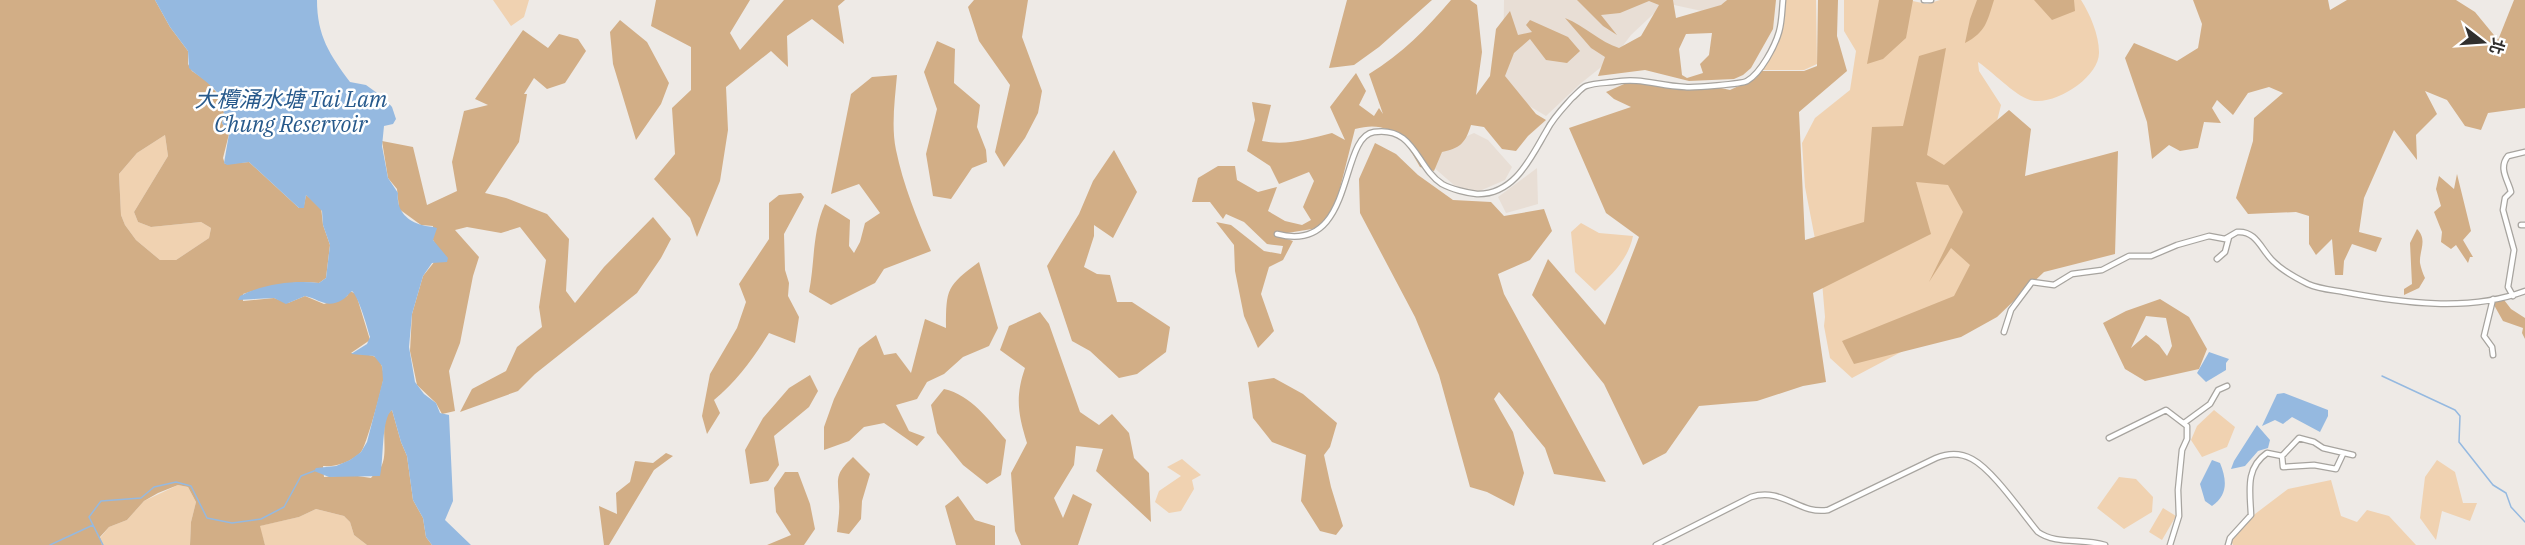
<svg xmlns="http://www.w3.org/2000/svg" width="2525" height="545" font-family="'IBM Plex Serif','Noto Sans TC',serif">
<rect width="100%" height="100%" fill="#eeeae6"/>
<!-- built -->
<path fill="#e8ded5" d="M1504,0H1726L1720,15L1665,3L1631,35L1615,56L1580,84L1546,116L1506,92L1503,67Z
M1474,133L1488,140L1512,167L1505,180L1475,193L1454,185L1432,166L1438,149Z
M1537,168L1538,204L1506,213L1498,197Z"/>
<!-- green -->
<path fill="#f0d2b1" d="M493,0H529L524,17L511,26Z
M1785,0H1816L1817,64L1804,70H1760L1780,34Z
M1844,0H1908L1927,4L1940,0H2081C2090,14 2099,35 2099,52C2100,77 2054,107 2030,100C2014,95 1992,71 1978,62L1979,71L2001,105L1995,129L1981,259L1967,317L1852,378L1830,358L1824,326L1825,317L1821,270L1805,187L1802,143L1815,118L1850,90L1856,51L1844,31Z
M165,135L168,156L134,212L138,222L151,227L201,222L211,228L209,238L176,260H160L136,240L125,225L121,215L119,174L137,153Z
M1581,223L1599,233L1633,236C1628,260 1612,274 1595,291L1575,272L1571,232Z
M2214,410L2235,427L2227,447L2202,457L2191,440L2197,426Z
M1182,459L1201,475L1192,480L1194,489L1181,511L1169,513L1155,502L1159,491L1181,476L1167,467Z
M2437,460L2455,472L2463,503H2477L2470,521L2442,511L2436,540L2420,518L2425,477Z
M2119,477L2136,479L2153,497L2152,512L2124,529L2097,508Z
M2331,480L2341,516L2357,522L2367,510L2389,516L2416,545H2233L2231,541L2255,514L2288,489Z
M178,485L188,487L196,502L191,522L190,545H102L100,538L109,527L127,520L144,501Z
M2163,508L2176,516L2162,540L2149,532Z
M316,509L344,516L350,522L354,535L367,545H265L259,526L299,517Z"/>
<!-- forest -->
<path fill="#d2ae86" fill-rule="evenodd" d="M0,0H155L170,27L188,51V64L192,71L207,81L221,98L226,110L222,123L229,134L223,158L225,164L249,162L299,208L304,205L306,195L321,207L323,225L330,245L326,278L319,283C294,280 268,286 243,294V301L274,298L288,303L305,296L324,304L347,296L350,291L356,294L370,340L351,353C359,355 372,353 378,359C383,365 384,374 383,381C381,392 366,446 361,452C351,462 337,467 323,466L324,477L351,475L371,478C374,474 379,471 381,467C390,451 377,420 392,410L401,442L407,456L413,500L423,518L426,537L432,545H367L354,535L350,522L344,516L316,509L299,517L260,526L265,545H190L191,522L196,502L188,487L178,485L158,493L144,501L127,520L109,527L100,537L102,545H0ZM165,135L168,156L134,212L138,222L151,227L201,222L211,228L209,238L176,260H160L136,240L125,225L121,215L119,174L137,153Z
M656,0H750L730,33L740,50L784,0H845L838,6L844,44L812,19L787,36L788,67L771,51L726,87L728,130L720,181L697,237L690,218L654,179L675,154L672,108L691,90V47L651,26Z
M974,0H1028L1022,37L1042,91L1038,113L1025,138L1004,167L995,152L1010,85L979,41L968,7Z
M1347,0H1432L1379,47L1354,65L1329,68Z
M1451,0H1470L1477,5L1482,52L1476,95L1490,76L1496,29L1510,11L1518,35L1532,32L1526,25L1530,20L1568,37L1580,51L1567,63L1546,60L1530,39L1514,53L1505,76L1536,114L1546,120L1528,136L1516,151L1502,149L1484,127L1471,125C1465,144 1460,148 1442,152L1434,171L1420,167C1405,139 1390,119 1355,129L1336,204L1318,228L1275,235L1293,241L1283,260L1269,267L1261,294L1274,331L1258,348L1244,316L1235,271L1234,245L1216,222L1231,225L1264,251L1281,254L1283,246L1267,244L1244,222L1226,214L1223,219L1210,202H1192L1198,178L1218,166H1235L1237,180L1258,192L1277,187L1268,211L1285,221L1302,225L1311,220L1303,207L1314,181L1309,172L1279,184L1270,166L1247,151L1255,120L1252,102L1271,105L1262,141C1287,146 1308,139 1332,133L1345,140L1330,107L1356,73L1366,91L1359,105L1374,116L1379,108L1383,114L1369,74C1402,54 1426,29 1451,0Z
M1577,0H1673L1676,18L1721,5L1727,0H1776L1773,29L1751,68L1743,75L1734,79L1689,81L1645,70L1598,76L1605,57L1591,48L1565,18C1585,26 1600,42 1619,48L1641,36L1659,5L1649,1L1620,13L1601,15L1617,35L1603,26ZM1712,33L1709,55L1700,64L1703,73L1687,78L1682,75L1679,49L1686,34Z
M1818,0H1838L1837,36L1847,71L1799,112L1805,240L1864,222L1872,127L1903,126L1919,56L1946,48L1927,155L1944,165L2009,110L2031,129L2025,176L2118,151L2115,254L2044,272L1997,317L1961,337L1854,364L1842,341L1954,296L1970,265L1951,248L1929,282L1963,212L1948,185L1916,182L1931,234L1813,293L1826,382L1803,386L1757,401L1699,406L1666,453L1643,465L1604,384L1532,295L1548,259L1605,325L1639,237L1606,213L1569,128L1631,107L1614,99L1606,92L1631,81L1686,89L1712,86L1730,90L1756,78L1761,71H1804L1817,66Z
M1879,0H1913L1906,38L1883,59L1867,64Z
M1977,0H1994C1987,22 1986,32 1965,43L1970,19Z
M2034,0H2074L2075,11L2052,20Z
M2193,0H2328L2330,10L2347,0H2456L2475,12L2498,40L2514,0H2525V108L2488,113L2481,130L2465,126L2447,100L2425,91L2437,114L2416,135L2417,160L2394,130L2364,198L2359,232L2382,238L2376,252L2352,244L2344,261L2343,275H2335L2332,239L2316,255L2309,244V216L2296,212L2248,214L2236,198L2253,141L2254,118L2283,93L2269,87L2248,93L2233,115L2217,100L2212,108L2221,123L2204,122L2198,148L2180,151L2169,145L2152,159L2147,122L2125,58L2134,43L2177,61L2198,48L2202,24Z
M620,20L647,42L669,83L661,104L636,140L613,64L610,32Z
M523,30L548,48L559,34L578,39L586,51L565,83L547,89L534,78L524,94H527L519,142L485,193L506,198L547,214L569,239L566,291L575,303L604,267L653,217L671,239L661,258L637,293L535,374L518,391L460,412L472,389L506,371L517,347L542,327L539,307L546,260L520,227L501,233L467,227L455,230L479,257L473,276L460,343L449,371L455,411L442,414L436,403L417,385L410,351L412,314L423,276L435,261L447,262L433,240V226L421,225L399,209L397,189L388,178L382,141L413,147L427,205L457,191L452,162L464,111L488,105L475,99Z
M937,41L955,49L954,83L980,105L977,127L986,150L987,162L972,168L951,199L933,196L926,154L937,109L924,72Z
M897,75C895,99 891,126 896,150C903,184 917,219 931,251L884,269L875,283L831,305L809,292C815,262 812,232 825,204L850,220L849,246L854,253L860,242L865,223L880,213L859,184L831,194L851,94L872,77Z
M1375,143L1396,154L1418,175L1453,200L1491,202L1504,216L1544,209L1552,231L1530,260L1498,274L1504,294L1606,482L1554,474L1545,448L1499,392L1494,399L1513,432L1524,473L1514,506L1487,492L1470,487L1439,375L1415,317L1360,213L1359,179Z
M1114,150L1137,192L1113,238L1094,225V236L1084,267L1097,274L1110,275L1117,302H1132L1170,327L1166,352L1137,374L1119,378L1090,351L1072,341L1047,266L1079,214L1093,181Z
M2457,174L2471,231L2463,240L2473,257H2470L2468,263L2456,245L2451,249L2441,242L2442,232L2434,212L2441,206L2436,189L2439,176L2454,189Z
M801,193L804,197L784,234L785,270L789,283L788,296L799,317L795,343L769,333C753,359 737,381 714,400L720,413L707,434L702,416L710,374L737,328L746,302L739,284L769,239V203L779,195Z
M2417,229C2428,240 2419,251 2420,263C2421,268 2423,274 2425,278L2419,288L2404,295V289L2412,284L2410,243Z
M979,262L998,328L989,346L963,357L944,374L927,382L917,399L896,405L909,431L925,437L917,446L884,423L864,427L849,441L824,450V427L834,399L859,348L876,335L884,355L896,353L911,373L925,319L946,328C946,288 947,286 979,262Z
M2494,296H2501L2511,309L2525,318V339L2522,333L2523,328L2503,321L2494,305Z
M2160,299L2189,317L2207,349L2199,369L2145,381L2125,369L2103,323L2126,311ZM2146,316L2166,318L2172,346L2167,356L2159,345L2146,335L2131,348Z
M1040,312L1049,324L1080,412L1099,425L1112,414L1129,433L1134,458L1149,473L1151,522L1096,471L1103,449L1076,446L1074,465L1054,498L1063,518L1073,494L1092,504L1078,545H1021L1015,531L1011,473L1027,443C1018,414 1015,397 1025,368L1000,350L1009,326Z
M810,375L818,391L809,407L774,436L779,465L768,481L750,484L745,450L763,418L789,388Z
M1274,378L1303,394L1337,423L1330,447L1324,455L1331,487L1343,526L1336,535L1320,531L1301,501L1306,455L1272,442L1253,418L1248,382Z
M944,389C971,395 989,420 1006,440L1001,475L987,484L963,465L937,433L931,405Z
M666,453L673,456L654,470L609,545H604L599,506L617,514L616,493L630,482L635,461L653,463Z
M853,457L870,474L862,501L861,519L849,534L837,532C838,522 840,511 839,501C838,478 834,475 853,457Z
M785,472H798L810,504L815,529L804,545H767L791,535L776,512L774,488Z
M958,496L975,520L995,526V545H956L945,506Z"/>
<!-- water -->
<path fill="#95b9e0" d="M155,0H317C317,36 330,55 350,82L366,85L384,98L392,107L396,119L393,124L384,126L382,146L388,178L398,193C396,209 406,221 422,225C427,227 432,226 437,228L433,240L448,258L447,262L432,263L423,276L412,314L409,347L415,382L424,394L436,403L440,413L449,415L453,501L445,520L471,545H432L426,537L423,518L413,500L407,456L401,442L392,410C381,418 384,460 380,476L329,477L314,471L316,468L336,466L350,460L361,452L367,442L383,380L382,366L374,356L351,354L367,344L370,337C367,326 359,298 352,291C348,294 346,298 342,300C327,309 319,299 305,296L286,304L274,298L238,300L240,296C262,284 295,280 319,283L326,278L330,245L323,225L322,211L306,195L304,208H299L249,162L227,165L224,163L229,134L222,123C230,93 208,85 189,68L188,51L170,27Z
M2209,352L2229,359L2226,363V370L2206,382L2197,373Z
M2284,393L2328,410V416L2320,432L2292,417L2283,424L2275,420L2262,426L2277,394Z
M2257,425L2270,440L2268,448L2258,451L2245,466L2231,469L2234,461Z
M2212,460L2220,463C2227,480 2228,495 2212,506L2205,501L2200,484Z"/>
<g fill="none" stroke-linecap="round" stroke-linejoin="round">
<!-- stream -->
<path stroke="#95b9e0" stroke-width="1.5" d="M2382,376L2455,410L2460,416L2459,442L2493,485L2506,493L2511,507L2525,522
M50,545L93,525
M103,545L89,517L101,501L141,498L154,487L176,482L191,486L207,518L232,523L261,519L284,507L301,476L314,471"/>
<!-- street casing -->
<g stroke="#a7a49f" stroke-width="7">
<path id="street" d="M1924,0H1931
M2521,225H2525
M1277,234C1356,255 1338,137 1374,132C1415,126 1416,167 1442,184C1451,189 1467,193 1477,194C1515,195 1531,157 1547,130C1553,118 1563,108 1572,98C1576,95 1581,88 1586,86C1594,83 1604,83 1613,82C1642,77 1657,86 1685,87C1693,88 1742,84 1747,81C1761,73 1775,46 1779,32C1782,22 1782,10 1783,0
M2217,259L2225,252L2229,237
M2513,296L2508,287L2514,250L2503,210L2505,198L2511,192C2508,180 2498,168 2508,156L2525,152
M2004,332L2011,310L2032,282L2054,285L2072,274L2102,270L2129,256H2151L2177,245L2209,236L2225,239L2237,232C2257,230 2262,252 2274,262C2282,270 2298,279 2308,284C2319,289 2333,290 2344,292C2402,303 2469,312 2525,291
M2493,355L2492,347L2484,336L2493,299
M2184,423L2210,404L2218,390L2227,386
M2109,438L2166,410L2187,426V439L2182,450L2178,490L2179,516L2170,545
M2282,456L2283,467L2314,465L2336,469L2343,454
M1656,545L1751,497C1783,487 1799,515 1828,510L1936,458C1948,453 1961,453 1972,459C1993,470 2022,513 2038,532C2056,545 2082,538 2105,545
M2228,545L2230,538L2251,515C2250,491 2245,468 2267,453L2282,456L2299,438L2314,442L2323,448L2353,455"/>
</g>
<!-- street -->
<use href="#street" stroke="#fff" stroke-width="4.5"/>
</g>
<g text-anchor="middle" stroke-width="5" stroke-linejoin="round" paint-order="stroke">
<!-- water labels -->
<g font-size="22" font-style="italic" fill="#27598b" stroke="#fff">
<text x="291" y="107">大欖涌水塘 Tai Lam<tspan x="291" dy="25">Chung Reservoir</tspan></text>
</g>
</g>
<!-- north arrow -->
<g transform="translate(2483 42) rotate(107)" stroke="#ffffff" stroke-width="4.5" paint-order="stroke">
<path d="M0-4.5L10 22L0 15L-10 22Z" fill="#312f2d"/>
<text y="-9" font-size="16" font-weight="bold" text-anchor="middle" fill="#312f2d">北</text>
</g>
</svg>
